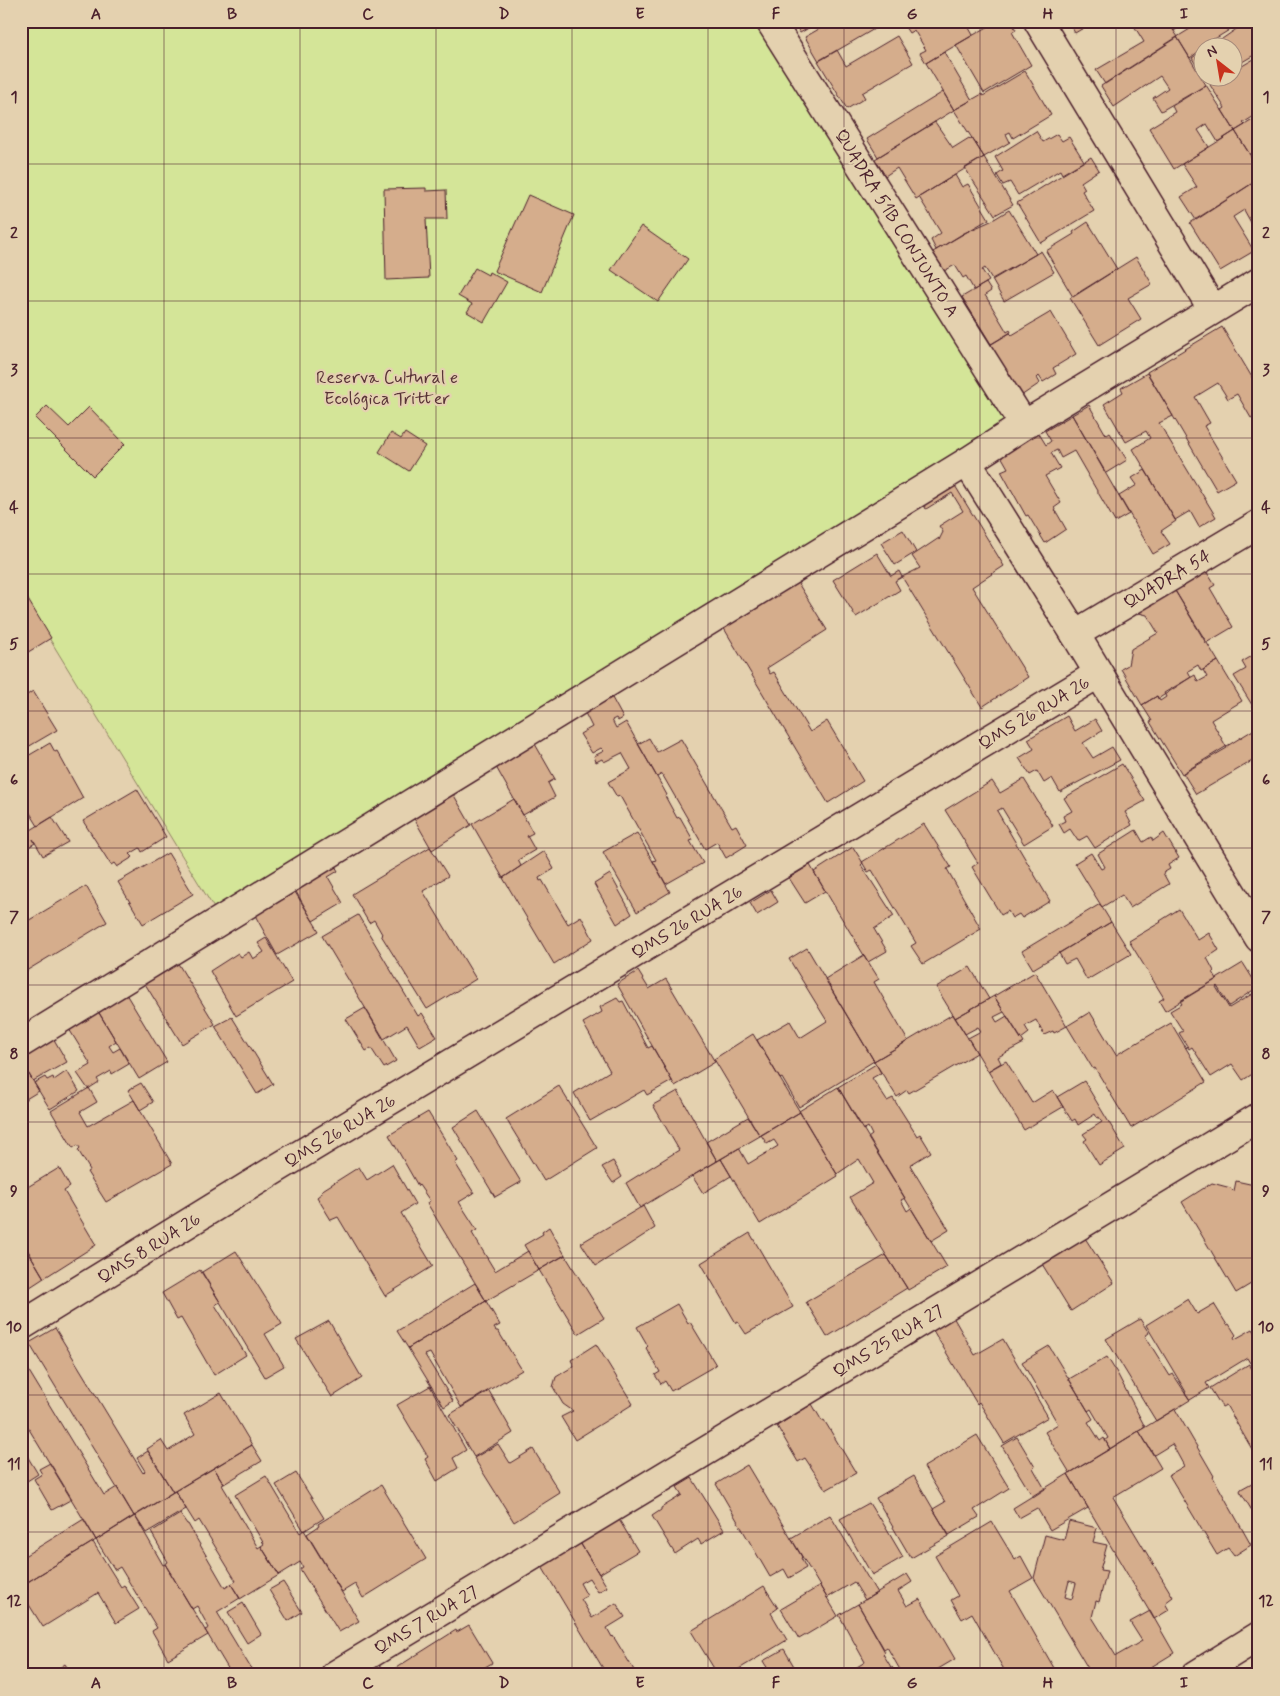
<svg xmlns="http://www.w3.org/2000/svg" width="1280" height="1696" font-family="Mynerve,sans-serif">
<rect width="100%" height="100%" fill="#e4d1af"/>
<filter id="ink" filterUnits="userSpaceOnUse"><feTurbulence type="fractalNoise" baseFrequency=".02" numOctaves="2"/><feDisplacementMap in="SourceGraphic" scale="10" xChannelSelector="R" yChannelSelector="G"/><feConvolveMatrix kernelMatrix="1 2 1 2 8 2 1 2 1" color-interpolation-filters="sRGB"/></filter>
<g filter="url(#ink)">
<!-- green -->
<path fill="#d4e598" stroke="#8f8262" d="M21,21H771L1017,423L220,918L21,592Z"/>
<!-- building -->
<path fill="#d5ad8c" stroke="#4a1f2b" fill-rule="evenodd" d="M793,21H818L819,22L800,33Z
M833,21H888L819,61L805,37Z
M901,21H965L973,35L926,63L920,53L926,50L914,30L909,33Z
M998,21H1011L1016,30L1012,32L1031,65L984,93L956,45Z
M1068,21H1095L1075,33Z
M1131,21H1167L1178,37L1105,84L1096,70L1144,42Z
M1167,21H1188L1174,31Z
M1203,21H1244L1208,43L1210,45L1202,48V49L1190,58L1177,37Z
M1248,21H1255L1259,27V52L1232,68V48H1209Z
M897,36L913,63L862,93L865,98L847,109L818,61L837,50L846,66Z
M1177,37L1206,85L1161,111L1153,98L1168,88L1160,76L1114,107L1101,86Z
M1202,51V75L1192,58Z
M944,52L972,100L954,110L926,63Z
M1259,56V113L1243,123L1245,125L1235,131L1222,110L1225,108L1210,85L1223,78H1232V72Z
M1025,71L1051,115L1013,138L1010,132L1006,134L1010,142L984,157L954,110L982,94L983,96Z
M1206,85L1235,131L1218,142L1207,124L1198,130L1209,147L1174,169L1149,128L1175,112L1172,106Z
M943,92L954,110L878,157L867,139Z
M1259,116V169L1235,131Z
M935,122L953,148L969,138L970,139L972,138L984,157L916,199L897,168L885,176L875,159Z
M1036,131L1043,142L1057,134L1062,141L1069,137L1084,161L1062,174L1060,170L1018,195L1010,182L1003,185L997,175L1003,171L995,157Z
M1235,131L1259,169V179L1196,220L1181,197L1197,187L1182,164Z
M984,157L1013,205L995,215L965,168Z
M1091,157L1099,170L1081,182L1085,189L1082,191L1094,211L1041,243L1017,203Z
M955,175L962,187L968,184L989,219L936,250L931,240L941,233L919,197Z
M1259,179V237L1244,210L1233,217L1254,251L1220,271L1190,223Z
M426,188V191L446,190L447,219H426L429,278L386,280L384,189Z
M528,195L574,215L542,292L494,271Z
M1009,210L1036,254L992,279L985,268L982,270L989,281L974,290L966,276L963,278L955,265L944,271L933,252L964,233L991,221Z
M1088,222L1117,269L1073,297L1046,251L1074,234L1073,232Z
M641,226L688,259L658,302L611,270Z
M1041,251L1054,272L1004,301L992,280Z
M1136,257L1152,284L1128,298L1141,319L1099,345L1070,298Z
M475,268L488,275L489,272L507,282L484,322L467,312L472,304L458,296Z
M986,283L991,291L985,295L1007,332L1010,330L1011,332L991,344L962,297Z
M1051,312L1076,354L1053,368L1056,374L1043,382L1039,376L1037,378L1040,383L1021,396L990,345L1010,333L1012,335Z
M1222,327L1259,389V413L1251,418L1237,394L1228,399L1218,383L1195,397L1210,423L1204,426L1236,480L1217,491L1147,372Z
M1147,373L1173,416L1159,423L1216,517L1199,527L1190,511L1175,520L1133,449L1150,438L1146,431L1126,442L1104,404L1123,392L1121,388Z
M1089,405L1105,433L1107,435L1110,433L1127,460L1106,473L1072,415Z
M47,406L69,427L89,407L125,444L93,476L35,418Z
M1072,415L1129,514L1115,522L1074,451L1061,458L1057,450L1051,453L1060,468L1045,476L1061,503L1054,508L1066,529L1045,543L1028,515L1026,516L1001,471L1008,468L1000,454L1038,432L1046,445L1051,441L1045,431Z
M391,433L401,439L405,433L425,446L409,471L379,452Z
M1145,470L1176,521L1161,531L1170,544L1153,554L1119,496L1137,485L1132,478Z
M954,484L1004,566L972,587L1028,677L982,707L902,577L920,568L912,556L939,538V540L943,532L939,526L963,511L952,493L926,509L923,503Z
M903,530L916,552L895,565L881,543Z
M877,553L891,576L899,571L902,577L895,581L900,590L856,617L833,580Z
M1206,571L1215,585L1210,588L1233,627L1206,643L1174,589Z
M796,580L827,630L767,668L770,674L774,672L810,732L827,721L863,781L828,803L722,625Z
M21,588L51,638L25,654L21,649Z
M1174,589L1218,661L1201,671L1198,665L1188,671L1191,677L1158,699L1157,696L1142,705L1121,669L1128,665L1131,649L1158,633L1147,615L1135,612Z
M1259,652V716L1234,676L1246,669L1242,662Z
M1218,661L1242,701L1211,720L1227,748L1182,774L1150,722L1152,721L1142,705L1157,696L1160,701L1166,697L1164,693L1195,675L1198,682L1207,677L1203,670Z
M33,691L57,730L21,751V699Z
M611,696L623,718L618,721L616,718L612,720L616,728L626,722L667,795L665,796L677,818L680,817L693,840L690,841L703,863L666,884L653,861L656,860L620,796L617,797L608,782L631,769L622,753L604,762L602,759L596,762L594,756L604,751L601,748L592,753L580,734L592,727L584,711Z
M1067,716L1075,731L1095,719L1102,731L1083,743L1093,758L1112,747L1120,760L1060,792L1052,778L1044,783L1037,771L1030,775L1019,758L1034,749L1028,739Z
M1258,727L1259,757L1196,794L1183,773Z
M649,738L657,752L681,739L732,827L736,825L747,845L726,858L717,842L705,849L662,774L657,777L638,744Z
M50,743L55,752L57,751L83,798L38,826L21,798V760Z
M535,744L555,779L548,783L555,797L523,815L496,767Z
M1122,764L1145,801L1125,812L1132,825L1095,848L1087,836L1078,841L1070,829L1064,833L1059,824L1065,821L1063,816L1072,811L1064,798Z
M1024,779L1053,826L1024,844L1002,808L997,811L1050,901L1022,918L1019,914L1012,918L1008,911L1001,915L972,867L978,863L945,810L992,781L1000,793Z
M137,789L166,837L142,852L140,848L130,854L133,857L117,867L114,863L111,865L83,821Z
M452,792L471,825L432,850L412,815Z
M514,799L533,833L527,836L535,850L518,860L521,866L503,878L472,824Z
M52,817L68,842L43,856L33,839L35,843L21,852V836Z
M924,824L951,867L947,869L981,929L923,964L911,946L916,943L872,870L868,872L862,862Z
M1136,830L1143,842L1151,837L1153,841L1164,833L1179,858L1168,865L1170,869L1163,873L1169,884L1130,908L1122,895L1102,907L1075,863L1091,853L1101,869L1105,867L1098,854Z
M637,833L670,892L637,912L603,852Z
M430,847L448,876L423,891L476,979L427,1009L381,935L382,934L374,920L369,923L352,894Z
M853,847L863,863L861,865L894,916L874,929L887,951L868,962L814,872Z
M544,851L554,869L539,878L540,881L542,880L568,924L581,916L593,939L554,964L503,878Z
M168,853L193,894L143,924L118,882Z
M332,861L338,871L328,877L343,903L313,921L292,885Z
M810,865L825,891L805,903L789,878Z
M610,874L632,914L617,924L594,884Z
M86,886L107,922L21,974V925Z
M292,887L319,931L277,955L252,910Z
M771,890L778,902L757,915L750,903Z
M1100,904L1111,922L1033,969L1022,951Z
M1179,909L1198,940L1209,933L1219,950L1207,958L1214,971L1213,972L1217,979L1165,1011L1159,1001L1164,998L1129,941L1161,922L1160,921Z
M358,915L418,1016L422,1013L437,1037L420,1047L407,1025L384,1039L322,936Z
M1111,922L1131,954L1087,980L1075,959L1065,964L1059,953Z
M266,938L292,982L236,1016L210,971L238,953L241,957L249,952L253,959L264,952L258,943Z
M807,948L874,1061L799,1107L782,1078L780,1079L757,1040L790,1021L800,1038L827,1021L789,959Z
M864,955L879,979L874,982L908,1041L874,1061L825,979Z
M174,957L215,1024L182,1044L142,979Z
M1243,963L1258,987L1229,1006L1217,986L1216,987L1229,1008L1252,994L1259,1005V1012L1253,1015L1259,1025V1035L1255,1037L1259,1044V1070L1243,1080L1232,1064L1211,1077L1192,1047L1189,1049L1179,1033L1183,1031L1170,1011L1182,1004L1180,1001Z
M970,967L989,999L955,1018L936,987Z
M638,971L649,989L666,979L715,1062L675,1086L617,984Z
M1035,972L1067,1026L1054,1033L1053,1031L1044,1035L1036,1020L1025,1026L1029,1033L1021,1039L994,996Z
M123,989L167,1062L139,1079L96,1008Z
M994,996L1004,1012L994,1017L997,1022L1007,1016L1024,1043L998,1057L1001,1063L988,1071L968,1038L981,1031L978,1027L965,1034L955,1018Z
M617,998L620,1002L623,1001L648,1048L652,1046L672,1081L647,1095L644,1090L590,1121L574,1093L610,1071L583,1023L602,1012L600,1007Z
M365,1008L396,1061L384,1068L371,1048L366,1051L346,1019Z
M98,1011L116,1041L109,1046L113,1052L120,1048L129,1064L112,1074L111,1071L97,1079L99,1082L88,1089L77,1073L91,1065L69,1029Z
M1090,1012L1116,1055L1171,1023L1206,1082L1131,1128L1095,1068L1093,1069L1067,1026Z
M953,1014L977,1053L909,1093L907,1090L897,1097L874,1061Z
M232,1017L273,1084L257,1094L215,1026Z
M753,1034L800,1112L760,1136L714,1059Z
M52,1036L67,1062L33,1081L21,1061V1055Z
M21,1061L39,1091L21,1102Z
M1006,1061L1032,1103L1053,1090L1063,1107L1024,1130L988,1071Z
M876,1064L881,1073L872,1078L887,1101L893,1098L917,1136L920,1134L931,1152L910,1165L949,1230L931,1241L868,1138L872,1135L868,1127L863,1130L838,1087Z
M67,1071L79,1091L50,1109L34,1083L45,1077L47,1080L53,1077L54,1080Z
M1084,1081L1125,1149L1099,1165L1084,1141L1087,1139L1083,1134L1102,1122L1099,1117L1097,1118L1095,1114L1078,1125L1075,1119L1072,1121L1057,1097Z
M141,1083L153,1102L140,1110L128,1090Z
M559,1086L597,1148L544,1181L506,1119Z
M838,1087L905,1198L901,1200L907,1211L911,1208L947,1267L908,1290L850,1197L873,1183L859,1159L837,1174L799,1111Z
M89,1088L97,1102L80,1112L88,1126L134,1100L172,1164L106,1202L87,1172L90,1170L78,1150L80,1148L78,1145L73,1148L51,1111Z
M678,1091L717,1161L640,1208L626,1183L679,1150L653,1105Z
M478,1111L521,1182L495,1197L453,1127Z
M428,1112L458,1161L455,1163L474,1193L459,1202L477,1230L472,1233L495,1271L528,1251L539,1270L486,1301L427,1203L430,1201L419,1185L418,1186L389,1135Z
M800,1112L838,1176L760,1224L721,1159L739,1148L748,1164L778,1146L774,1140L767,1144L761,1135Z
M748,1117L760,1136L717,1161L706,1142Z
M721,1159L731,1176L703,1193L692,1176Z
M613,1161L622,1177L613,1183L602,1167Z
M392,1164L415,1204L401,1213L433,1266L385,1296L338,1217L331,1220L317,1197L322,1193L321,1191L359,1167L367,1180Z
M59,1168L70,1187L64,1191L96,1245L44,1278L21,1239V1191Z
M1236,1181L1259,1186L1255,1201H1259V1279L1236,1293L1182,1202L1212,1183L1231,1188L1234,1191Z
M643,1206L655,1228L596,1266L581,1243Z
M549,1227L565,1255L539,1270L524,1245L543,1234L542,1232Z
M750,1233L793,1307L746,1334L738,1322L736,1323L701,1263Z
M1085,1238L1114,1283L1071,1311L1042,1264Z
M21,1239L44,1278L21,1293V1258L23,1257Z
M236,1251L282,1324L265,1334L284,1366L265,1377L202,1272Z
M565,1255L604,1318L578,1334L539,1270Z
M886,1255L907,1288L827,1337L806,1302Z
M200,1270L220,1302L215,1305L246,1355L214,1375L181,1318L177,1320L162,1293Z
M475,1283L486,1301L408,1348L397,1331Z
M1188,1299L1197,1314L1214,1304L1227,1325L1229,1324L1236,1335L1234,1337L1235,1339L1253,1329L1259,1338V1357L1250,1363L1247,1358L1206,1383L1209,1388L1190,1400L1185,1393L1186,1392L1146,1325Z
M486,1301L500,1325L494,1328L496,1331H498L522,1370L461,1407L430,1353L425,1355L453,1401L444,1407L408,1348Z
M677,1304L688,1323L690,1322L716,1365L671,1391L665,1381L661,1384L655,1375L660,1372L646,1348L648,1346L637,1327Z
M952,1315L975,1355L1003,1339L1048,1417L1004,1443L979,1402L977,1404L931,1327Z
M1140,1319L1149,1333L1145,1336L1170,1376L1173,1374L1190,1400L1156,1421L1106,1339Z
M329,1321L362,1378L332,1397L296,1339Z
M55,1328L143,1473L145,1471L137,1458L148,1451L173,1492L134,1516L29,1343Z
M596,1344L633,1404L575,1440L561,1417L573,1411L563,1404L553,1387L556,1377L574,1366L571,1360Z
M1049,1346L1093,1419L1088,1422L1100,1441L1104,1438L1110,1449L1070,1473L1045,1432L1058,1424L1022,1362Z
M1107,1357L1117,1373L1145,1427L1110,1449L1105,1440L1108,1438L1091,1409L1088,1411L1069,1379Z
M21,1358L104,1495L117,1487L134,1516L96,1540L21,1416Z
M1249,1364L1252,1369L1259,1366V1461L1226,1405L1222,1407L1210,1388Z
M430,1386L466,1450L453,1458L458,1468L437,1481L425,1459L428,1457L397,1405Z
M489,1391L513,1433L474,1457L449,1415Z
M221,1393L252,1445L173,1492L147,1449L161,1440L168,1451L195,1434L184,1415Z
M812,1404L822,1421L824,1420L856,1473L826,1490L805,1458L798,1462L777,1426Z
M1175,1409L1214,1476L1213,1477L1251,1545L1234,1556L1228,1548L1217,1555L1169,1475L1184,1466L1172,1444L1154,1455L1139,1431Z
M1139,1431L1161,1468L1113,1497L1173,1597L1165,1603L1169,1610L1154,1619L1068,1474Z
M977,1435L1009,1488L974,1510L979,1517L949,1535L933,1509L945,1502L924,1467Z
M1017,1437L1035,1467L1033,1468L1045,1489L1033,1497L1002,1446Z
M498,1444L510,1463L533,1449L560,1493L514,1522L474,1458Z
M252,1445L262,1461L224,1484L214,1468Z
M21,1446L38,1474L21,1485Z
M50,1463L72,1499L52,1510L34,1479L42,1474L39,1469Z
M747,1465L802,1557L801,1558L806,1568L789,1578L784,1569L770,1577L716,1484Z
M214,1468L224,1484L222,1485L231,1500H230L258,1548L261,1546L279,1575L240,1599L231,1584L236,1581L199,1520L195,1523L175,1491Z
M296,1473L324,1518L304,1531L276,1485Z
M1068,1474L1088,1508L1050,1530L1037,1508L1019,1518L1013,1508Z
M266,1476L300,1533L304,1530L359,1621L339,1632L300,1569L303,1567L300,1562L279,1575L261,1546L264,1544L235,1495Z
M914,1476L949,1536L911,1558L876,1498Z
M692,1478L724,1530L701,1544L698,1539L675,1554L652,1516L661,1510V1508L682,1495L677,1487Z
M1259,1479V1522L1240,1491L1241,1489Z
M381,1485L426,1559L363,1598L355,1584L342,1592L307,1534L319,1526L318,1524Z
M175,1491L186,1509L146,1533L135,1516Z
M869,1503L879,1519L880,1518L903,1557L872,1575L840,1519Z
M180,1514L187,1524H188L225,1588L231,1584L240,1598L217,1612L255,1675H232L205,1630L209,1628L197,1606L192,1609L165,1564L168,1562L151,1532Z
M830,1515L877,1593L865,1600L854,1582L827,1598L791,1538Z
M135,1516L163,1565L165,1564L208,1635L168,1659L152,1631L157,1628L120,1567L115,1570L96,1540Z
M618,1518L638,1551L599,1574L579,1541Z
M84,1519L96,1540L21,1586V1558Z
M1069,1521L1097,1528L1093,1542L1107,1545L1100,1570L1107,1571L1099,1602L1096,1601L1092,1617L1116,1656L1142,1641L1130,1622L1150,1611L1174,1653L1138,1675H1092L1034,1578L1045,1535L1064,1540ZM1069,1581L1076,1583L1072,1599L1065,1597Z
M992,1522L1015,1560L1021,1556L1033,1578L1010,1591L1058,1675H1007L972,1613L962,1619L951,1600L958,1596L935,1556Z
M579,1541L607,1587L598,1592L589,1578L580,1583L587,1596L581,1599L592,1618L616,1603L625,1617L607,1628L612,1637L613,1636L637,1675H607L541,1565Z
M93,1542L121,1587L124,1585L139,1609L116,1623L98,1593L43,1627L21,1592V1586Z
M907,1574L912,1582L898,1591L907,1606L920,1599L955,1659L928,1675H903L887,1647L884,1649L858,1604Z
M283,1582L302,1612L288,1621L269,1590Z
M764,1586L778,1608L771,1613L787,1640L729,1675H718L691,1631Z
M820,1586L838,1616L799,1639L781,1609Z
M243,1603L261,1634L247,1643L228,1612Z
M858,1604L885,1652L883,1654L891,1667L880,1674L892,1667L897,1675H844L865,1662L839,1615Z
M469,1625L492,1663L480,1670L482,1672L478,1675H393L391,1671L456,1630L457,1632Z
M784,1649L799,1675H759L768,1669L763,1661Z
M65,1664L72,1675H53L52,1673Z"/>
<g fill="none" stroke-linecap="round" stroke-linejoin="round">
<!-- minor casing -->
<g stroke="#4a1f2b" stroke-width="31">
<path id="minor" d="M770,21L1024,425
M1038,21L1213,310
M967,462L1024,425L1259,282
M1075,634L1259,524
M21,1326L276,1169L1098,674
M335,1675L1259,1117
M1196,1675L1259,1636"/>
</g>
<!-- tertiary casing -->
<g stroke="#4a1f2b" stroke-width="31">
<path id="tertiary" d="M21,1043L967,462L1075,634L1259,938"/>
</g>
<!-- minor -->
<use href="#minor" stroke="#e4d1af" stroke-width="28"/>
<!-- tertiary -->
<use href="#tertiary" stroke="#e4d1af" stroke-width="28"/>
</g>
</g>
<!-- grid -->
<path fill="none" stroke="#4a1f2b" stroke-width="1" stroke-opacity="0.55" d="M164,21V1675M300,21V1675M436,21V1675M572,21V1675M708,21V1675M844,21V1675M980,21V1675M1116,21V1675M21,164H1259M21,301H1259M21,438H1259M21,574H1259M21,711H1259M21,848H1259M21,985H1259M21,1122H1259M21,1258H1259M21,1395H1259M21,1532H1259"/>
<g text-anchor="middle" stroke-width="4.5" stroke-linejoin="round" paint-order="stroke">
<!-- street labels -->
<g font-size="18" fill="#4a1f2b" stroke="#e4d1af">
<text transform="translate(897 223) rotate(58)" y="6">QUADRA 51B CONJUNTO A</text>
<text transform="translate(1167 579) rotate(-31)" y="6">QUADRA 54</text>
<text transform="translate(1034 713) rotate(-31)" y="6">QMS 26 RUA 26</text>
<text transform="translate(687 922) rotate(-31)" y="6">QMS 26 RUA 26</text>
<text transform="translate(340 1131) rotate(-31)" y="6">QMS 26 RUA 26</text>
<text transform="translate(149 1248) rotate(-32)" y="6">QMS 8 RUA 26</text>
<text transform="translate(888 1341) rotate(-31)" y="6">QMS 25 RUA 27</text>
<text transform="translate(426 1620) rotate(-31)" y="6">QMS 7 RUA 27</text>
</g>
<!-- park labels -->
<g font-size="18" fill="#583336" stroke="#e4d1af">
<text x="387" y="383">Reserva Cultural e<tspan x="387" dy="21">Ecológica Tritter</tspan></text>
</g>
</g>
<!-- margin -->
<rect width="1280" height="1696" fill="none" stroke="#e4d1af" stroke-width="55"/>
<!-- north arrow -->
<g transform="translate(1218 62) rotate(329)"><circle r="24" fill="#e4d1af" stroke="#a68a7a"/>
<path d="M0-4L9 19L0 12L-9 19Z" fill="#c8321e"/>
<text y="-8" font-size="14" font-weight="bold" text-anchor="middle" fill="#4a1f2b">N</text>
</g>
<rect x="28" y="28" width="1224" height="1640" fill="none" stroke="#4a1f2b" stroke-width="2"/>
<g font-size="16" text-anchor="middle" font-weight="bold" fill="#4a1f2b">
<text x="96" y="19">A</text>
<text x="232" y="19">B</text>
<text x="368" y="19">C</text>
<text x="504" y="19">D</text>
<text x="640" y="19">E</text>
<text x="776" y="19">F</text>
<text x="912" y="19">G</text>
<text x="1048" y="19">H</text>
<text x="1184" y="19">I</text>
<text x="14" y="102">1</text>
<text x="1266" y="102">1</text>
<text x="14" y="238">2</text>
<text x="1266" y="238">2</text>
<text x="14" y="375">3</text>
<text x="1266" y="375">3</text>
<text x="14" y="512">4</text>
<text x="1266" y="512">4</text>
<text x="14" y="649">5</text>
<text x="1266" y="649">5</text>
<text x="14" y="785">6</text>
<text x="1266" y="785">6</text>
<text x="14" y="922">7</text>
<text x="1266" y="922">7</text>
<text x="14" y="1059">8</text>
<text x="1266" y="1059">8</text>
<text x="14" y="1196">9</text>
<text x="1266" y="1196">9</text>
<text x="14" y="1332">10</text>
<text x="1266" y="1332">10</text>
<text x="14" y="1469">11</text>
<text x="1266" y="1469">11</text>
<text x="14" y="1606">12</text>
<text x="1266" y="1606">12</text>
<text x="96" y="1688">A</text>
<text x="232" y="1688">B</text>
<text x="368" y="1688">C</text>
<text x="504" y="1688">D</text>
<text x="640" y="1688">E</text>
<text x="776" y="1688">F</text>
<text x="912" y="1688">G</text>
<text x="1048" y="1688">H</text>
<text x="1184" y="1688">I</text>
</g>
</svg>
